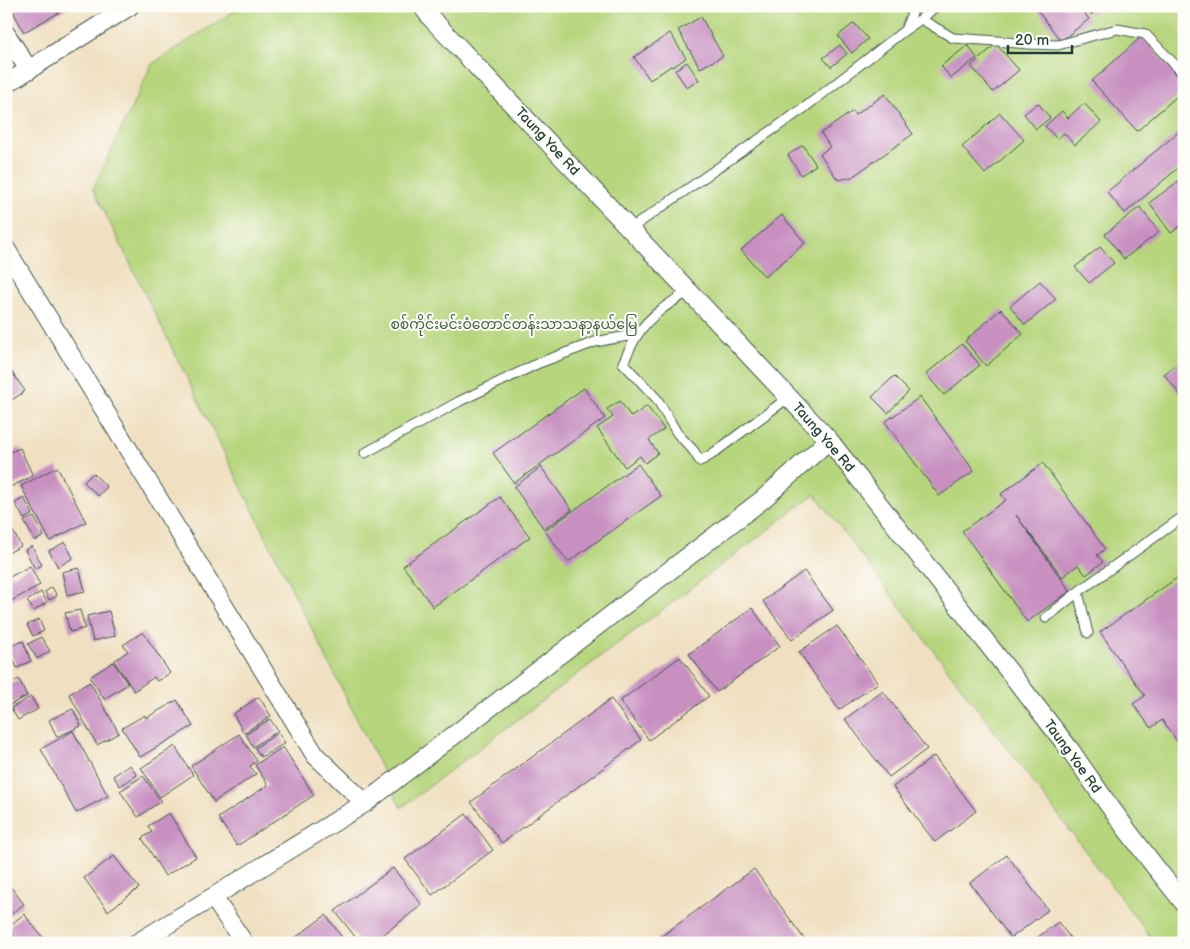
<svg xmlns="http://www.w3.org/2000/svg" width="1190" height="949" font-family="'Balsamiq Sans','Noto Sans Myanmar',sans-serif">
<rect width="100%" height="100%" fill="#fdfcf7"/>
<filter id="ink" filterUnits="userSpaceOnUse"><feTurbulence type="fractalNoise" baseFrequency=".02" numOctaves="2"/><feDisplacementMap in="SourceGraphic" scale="10" xChannelSelector="R" yChannelSelector="G"/><feConvolveMatrix kernelMatrix="1 2 1 2 8 2 1 2 1" color-interpolation-filters="sRGB"/></filter>
<filter id="wash" filterUnits="userSpaceOnUse"><feTurbulence type="fractalNoise" baseFrequency=".0096" numOctaves="4" result="noise"/><feDisplacementMap in="SourceGraphic" scale="20" xChannelSelector="R" yChannelSelector="G"/><feGaussianBlur stdDeviation="1.12" result="paint"/><feColorMatrix in="noise" values="0 0 0 0 0 0 0 0 0 0 0 0 0 0 0 0 0 1.4 0 .05"/><feComposite in="paint" operator="in"/></filter>
<g filter="url(#wash)">
<rect width="100%" height="100%" fill="#f0e0c1"/>
<!-- green -->
<path fill="#b6d57c" stroke="#6a8958" d="M242,6H1184V943H1155L815,494L401,808L93,189L152,64Z"/>
<g id="blocks">
<!-- building -->
<path fill="#c790c1" d="M10,6H71L24,32Z
M1034,6H1079L1089,19L1061,41Z
M1083,6H1101L1091,15Z
M701,17L723,56L700,68L678,30Z
M854,23L868,39L852,53L838,36Z
M670,33L686,58L673,67L671,66L650,80L634,57Z
M1142,36L1184,83V90L1137,131L1092,81Z
M996,44L1019,70L993,92L971,66Z
M840,45L847,54L831,67L823,58Z
M968,45L977,58L951,78L941,66Z
M687,62L699,80L687,88L675,70Z
M885,94L913,134L852,177L838,180L820,154L830,147L821,133L853,111L855,115Z
M1038,103L1050,118L1036,129L1024,114Z
M1084,103L1101,122L1075,145L1064,133L1057,139L1045,126L1062,111L1068,118Z
M1000,113L1024,140L985,174L962,147Z
M1182,129L1184,131V163L1125,213L1107,192Z
M803,145L816,165L801,175L788,155Z
M1184,177V223L1171,233L1149,203Z
M1140,207L1159,232L1124,259L1105,234Z
M782,215L805,243L765,277L741,250Z
M1100,247L1114,263L1089,283L1075,267Z
M1040,281L1056,299L1025,325L1010,306Z
M1001,309L1023,334L986,366L965,341Z
M962,344L980,365L944,395L926,374Z
M1184,359V400L1164,374Z
M12,372L25,391L6,404V376Z
M894,376L909,391L888,413L872,397Z
M584,388L605,418L514,483L493,453Z
M920,397L974,471L939,496L885,422Z
M620,401L631,417L647,406L664,429L649,440L658,453L645,463L640,456L625,467L597,428L613,417L607,409Z
M20,448L33,476L10,487L6,480V454Z
M1043,463L1105,549L1097,555L1103,562L1086,575L1078,565L1062,577L1016,515L1070,591L1027,622L962,531L1006,500L1001,494Z
M638,464L661,496L568,562L545,531Z
M57,467L86,522L50,541L21,486Z
M541,467L572,510L544,529L514,487Z
M93,473L107,487L98,496L84,482Z
M500,497L530,537L433,607L403,566Z
M24,498L33,514L24,519L15,503Z
M34,517L44,536L35,541L24,521Z
M10,526L21,546L6,554V528Z
M65,542L73,558L58,567L49,551Z
M32,546L42,565L35,569L25,550Z
M30,566L40,585L6,604V579Z
M79,568L85,591L67,595L62,572Z
M804,571L833,610L792,640L763,601Z
M1184,573V751L1162,720L1151,728L1133,704L1145,696L1100,632Z
M52,587L57,596L49,600L45,592Z
M41,592L47,602L34,611L27,601Z
M752,608L780,646L717,692L689,654Z
M80,610L85,628L70,632L65,613Z
M109,611L115,636L93,641L87,616Z
M39,619L44,631L33,636L27,625Z
M837,626L878,683L839,710L799,652Z
M143,632L170,673L157,681L154,677L134,691L114,661L128,651L123,645Z
M41,637L50,651L37,659L28,644Z
M23,641L31,661L17,668L8,647Z
M680,657L709,696L649,740L620,701Z
M113,662L128,684L104,699L90,677Z
M19,679L27,696L6,707V686Z
M90,682L119,733L97,745L69,694Z
M883,691L927,749L889,777L845,719Z
M31,697L38,709L18,720L11,708Z
M259,697L271,716L244,733L233,714Z
M611,699L641,740L502,843L471,802Z
M177,700L193,726L140,757L122,728L145,715L146,718Z
M73,709L81,726L57,737L49,720Z
M270,719L278,731L253,747L246,734Z
M73,731L108,796L76,813L41,749Z
M278,733L285,743L261,757L255,748Z
M239,734L257,761L250,766L256,774L214,802L191,766Z
M175,746L193,775L160,797L141,768Z
M283,747L314,795L237,846L218,818L268,785L255,765Z
M934,756L976,811L935,842L893,787Z
M130,765L137,775L120,786L113,776Z
M143,776L161,801L138,817L120,791Z
M169,813L196,857L165,876L142,838L152,832L148,826Z
M466,814L493,850L432,895L405,859Z
M1007,855L1048,910L1011,938L970,883Z
M114,856L139,888L108,911L84,878Z
M393,868L422,905L372,943H360L335,911Z
M754,869L807,943H652Z
M6,881L24,904L6,918Z
M24,914L47,943H20L8,927Z
M326,915L346,943H288Z
M1058,922L1074,943H1030Z"/>
</g>
</g>
<g filter="url(#ink)">
<use href="#blocks" fill-opacity="0" stroke="#3e5549" stroke-width="1"/>
<g fill="none" stroke-linecap="round" stroke-linejoin="round">
<!-- lane casing -->
<g stroke="#3e5549" stroke-width="11">
<path id="lane" d="M921,19L953,38L997,41L1027,44L1058,45L1117,29L1145,34L1184,74
M905,30L915,6
M630,229L804,108L905,30L921,19L936,6
M689,291C670,303 650,315 638,334C632,343 628,353 623,363L657,399L677,433L693,450L700,461L711,455L789,397
M365,453L460,401L539,363L595,342L638,334
M1078,592L1088,633
M1046,618L1078,592L1184,516"/>
</g>
<!-- street casing -->
<g stroke="#3e5549" stroke-width="20">
<path id="street" d="M422,6L431,18L829,440L1071,751C1106,803 1144,854 1184,903
M6,34L29,70
M6,84L130,6
M6,249L315,755L365,803
M213,897L244,943
M137,943L213,897L365,803L762,500L829,440"/>
</g>
<!-- lane -->
<use href="#lane" stroke="#fff" stroke-width="9"/>
<!-- street -->
<use href="#street" stroke="#fff" stroke-width="18"/>
</g>
</g>
<g text-anchor="middle" stroke-width="4" stroke-linejoin="round" paint-order="stroke">
<!-- street labels -->
<g font-size="14" fill="#1f3d34" stroke="#fdfcf7">
<text transform="translate(548 141) rotate(47)" y="5">Taung Yoe Rd</text>
<text transform="translate(824 437) rotate(49)" y="5">Taung Yoe Rd</text>
<text transform="translate(1073 756) rotate(54)" y="5">Taung Yoe Rd</text>
</g>
<!-- park labels -->
<g font-size="14" fill="#456346" stroke="#fdfcf7">
<text x="514" y="329">စစ်ကိုင်းမင်းဝံတောင်တန်းသာသနာ့နယ်မြေ</text>
</g>
</g>
<!-- margin -->
<rect width="1190" height="949" fill="none" stroke="#fdfcf7" stroke-width="25"/>
<!-- scale -->
<path d="M1008 45v8h64v-8" fill="none" stroke="#1f3d34" stroke-width="2.5"/>
<text x="1015" y="45" font-size="15" fill="#1f3d34" stroke="#fdfcf7" stroke-width="4" paint-order="stroke">20 m</text>
</svg>
